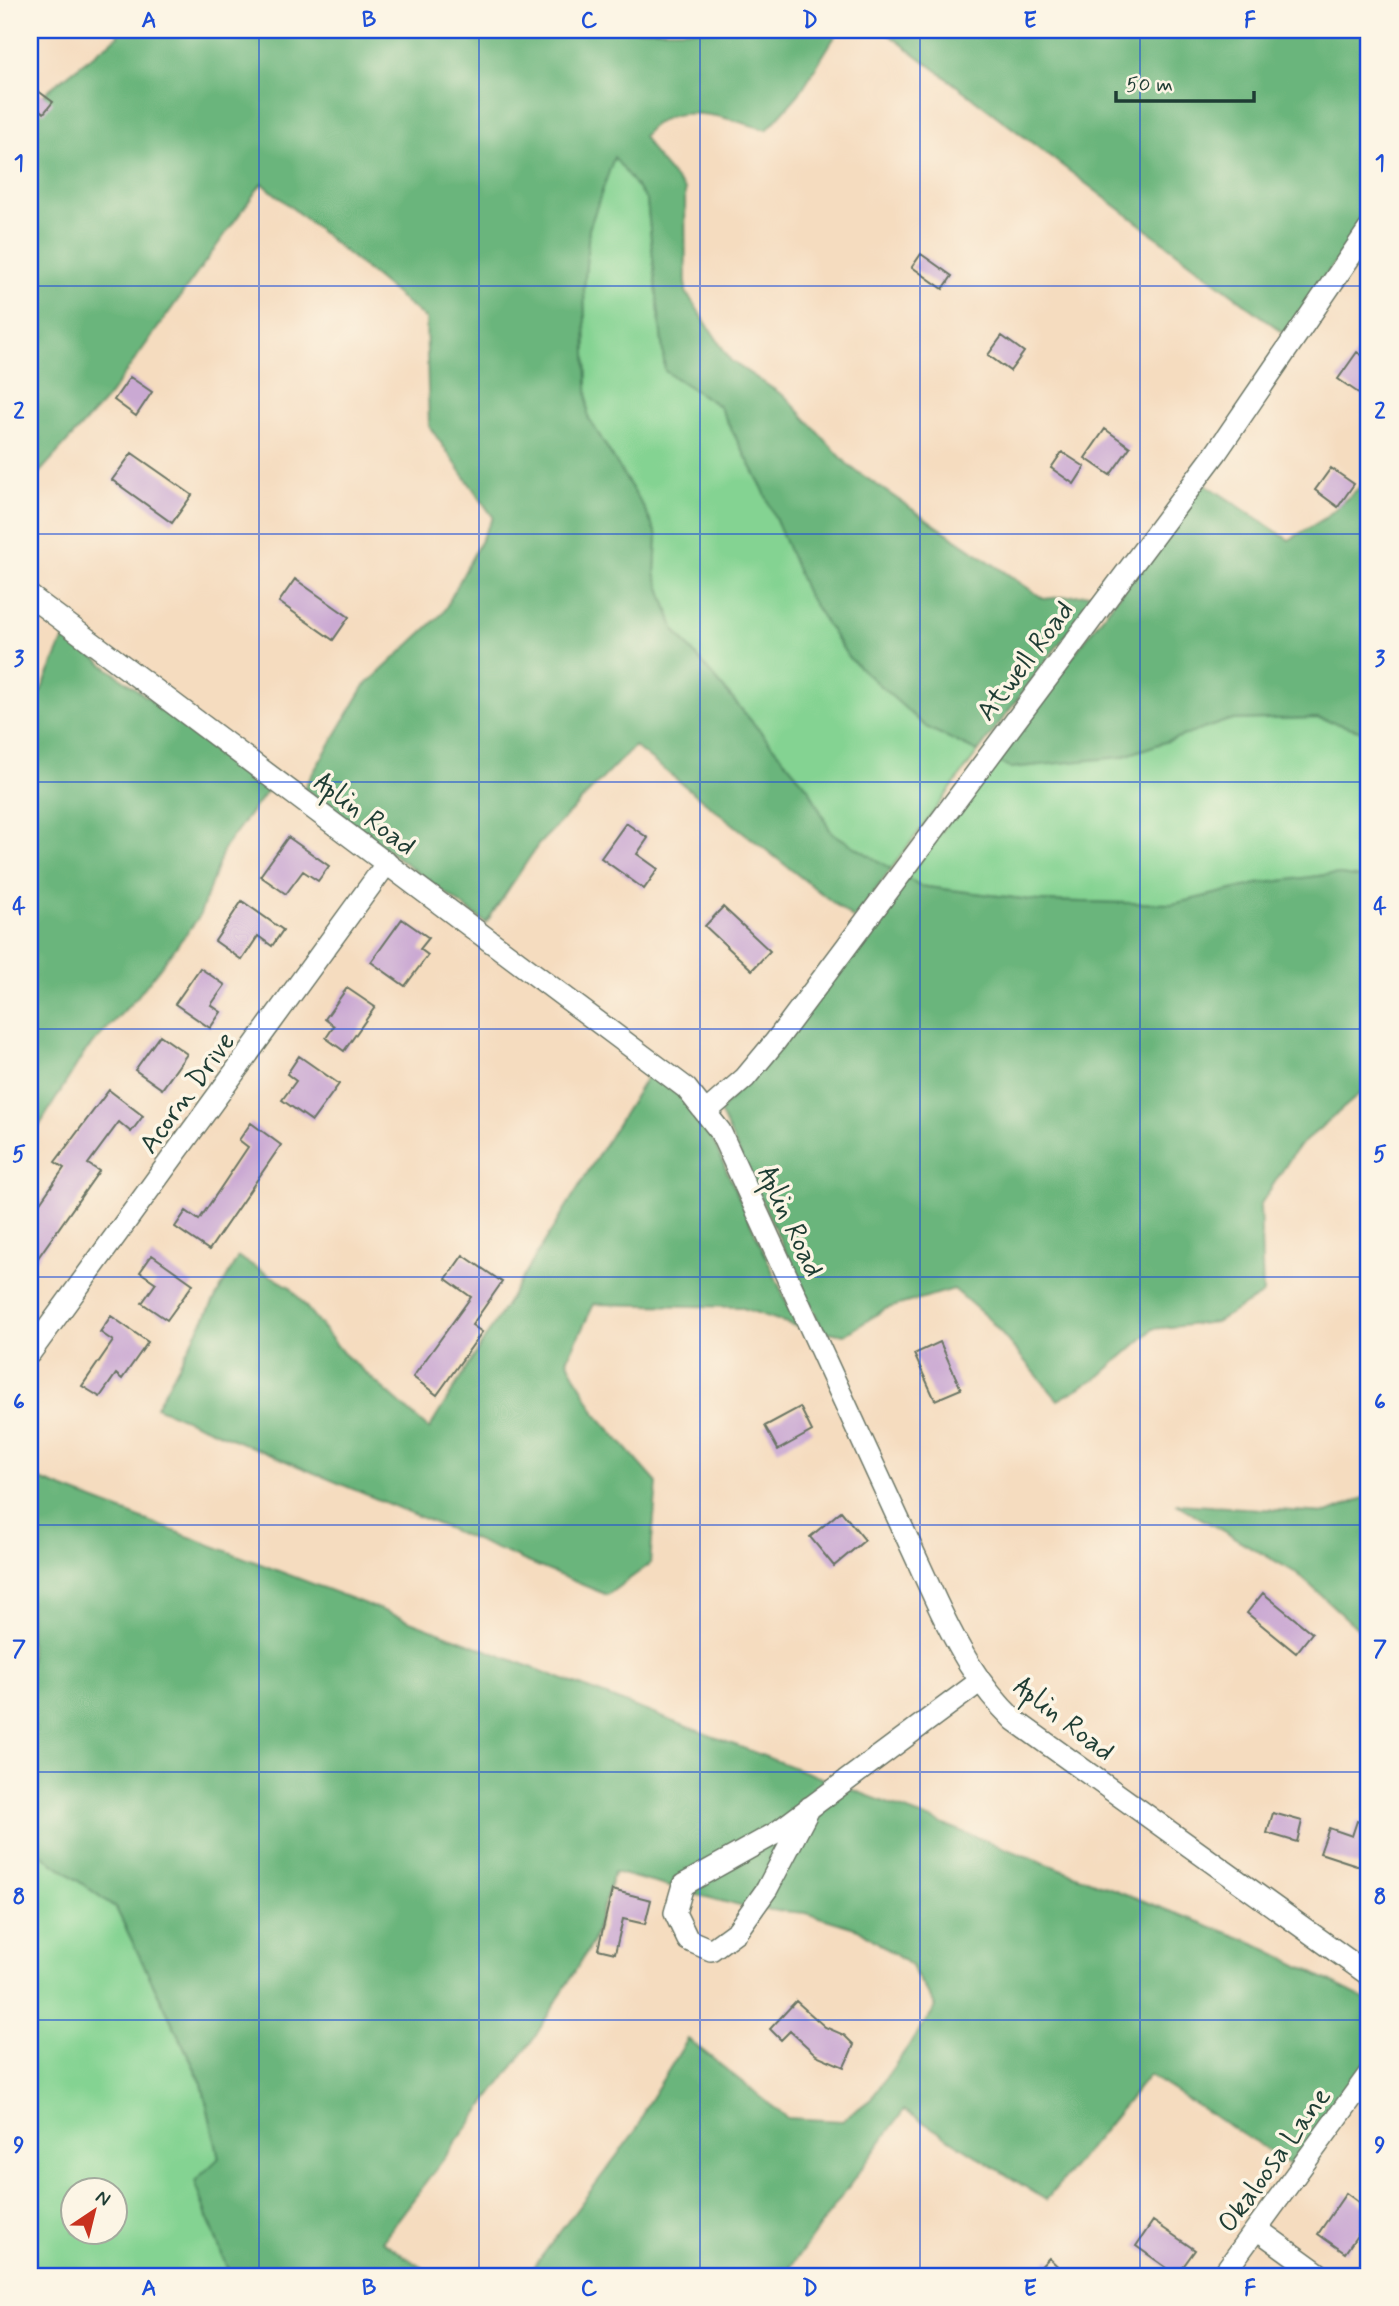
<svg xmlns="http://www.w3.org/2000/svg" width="1399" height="2306" font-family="Mynerve,sans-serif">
<rect width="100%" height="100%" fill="#fcf5e5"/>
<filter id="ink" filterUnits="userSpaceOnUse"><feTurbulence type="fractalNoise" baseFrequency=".0143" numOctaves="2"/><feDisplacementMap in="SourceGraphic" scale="14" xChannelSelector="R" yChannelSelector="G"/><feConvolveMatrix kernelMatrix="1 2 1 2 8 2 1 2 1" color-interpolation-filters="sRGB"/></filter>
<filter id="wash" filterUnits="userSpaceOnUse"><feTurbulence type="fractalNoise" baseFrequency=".00686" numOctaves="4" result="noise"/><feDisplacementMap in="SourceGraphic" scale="28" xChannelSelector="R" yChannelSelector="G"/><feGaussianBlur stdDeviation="1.57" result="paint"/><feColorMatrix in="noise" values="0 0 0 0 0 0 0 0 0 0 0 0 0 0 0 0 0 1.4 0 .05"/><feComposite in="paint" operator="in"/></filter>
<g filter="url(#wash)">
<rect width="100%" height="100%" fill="#f5dcbf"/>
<!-- green -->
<path fill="#84d392" stroke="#528863" stroke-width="2" fill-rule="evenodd" d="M614,156L647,201L665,371L719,406L762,487L926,727L978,752L891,869L831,832L809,789L675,631L655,573L657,536L644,508L588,417L584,290L589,229Z
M1318,718L1369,733V879L1333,874L1257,884L1173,904L1039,901L919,886L907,878L994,760L1121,757L1229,720Z
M30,1846L116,1908L202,2084L219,2158L200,2198L230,2276H30ZM74,2190H116V2232H74Z"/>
<!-- forest -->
<path fill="#6bb57c" stroke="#457958" stroke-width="2" d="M117,30H839L799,94L767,130C728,119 673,96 643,136L654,154L685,190L686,292L731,361L787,398L849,466L1044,599L1097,593L978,752L926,727L849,658L807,594L762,487L719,406L665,371L647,201L614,157L589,229L584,290L588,417L644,508L657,536L655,573L675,631L809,789L831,832L891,869L854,919L634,746L538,845L486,923L304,788L364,687L443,613L493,517L429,426L426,319L262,183L108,397L30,483V118L47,91L118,36Z
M883,30H1369V213L1285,334Z
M1369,479V733L1318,718L1229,720L1121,757L1011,768L994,760L1204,483L1289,540L1325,518Z
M65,636L269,788L224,848L199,917L137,997L84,1053L30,1141V716Z
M1333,874L1369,879V1086L1297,1148L1260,1205L1263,1294L1216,1322L1153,1329L1100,1376L1058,1400L989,1319L954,1289L885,1309L845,1335L823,1331L720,1112L907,878L919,886L1039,901L1173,904L1257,884Z
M649,1073L679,1096L711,1136L798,1327L740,1307L594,1304L567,1360L596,1414L657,1483L650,1564L607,1595L156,1407L238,1257L290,1287L343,1353L429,1429Z
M30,1476L1254,1943L1369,2001V2059L1292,2166L1149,2075L1046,2200L904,2110L784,2276H527L639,2126L645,2108L688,2039L787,2118L842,2121L871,2099L936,2007L910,1965L858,1929L806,1913L747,1908L614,1872L592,1943L533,2040L382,2241L435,2276H230L195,2181L219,2158L202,2083L116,1908L30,1846Z
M1369,1496V1639L1298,1574L1176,1504L1327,1513Z"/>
<g id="blocks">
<!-- building -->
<path fill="#caa9d3" d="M30,85L53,102L44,113L30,103Z
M921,254L952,276L943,289L912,267Z
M1002,336L1024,352L1010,371L988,355Z
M1357,352L1369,360V388L1363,396L1338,379Z
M130,377L152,392L136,416L114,400Z
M1105,429L1130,447L1110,475L1085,458Z
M1062,452L1085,467L1074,484L1051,468Z
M132,453L192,495L172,523L112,480Z
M1331,468L1354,484L1338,507L1315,490Z
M295,579L349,617L333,640L279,602Z
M626,823L648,838L637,854L658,869L644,889L601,858Z
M288,837L329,866L318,881L303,871L286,894L260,876Z
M242,901L283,930L272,946L258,936L242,960L215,941Z
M723,907L770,951L752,970L705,926Z
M402,919L429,938L420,949L428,955L405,986L371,962Z
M200,968L225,985L211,1005L221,1012L210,1028L175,1004Z
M347,988L375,1007L344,1051L326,1038L334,1026L325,1019Z
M160,1035L187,1054L162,1089L135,1070Z
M299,1056L339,1084L312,1121L282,1100L296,1081L287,1074Z
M109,1090L143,1116L131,1132L119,1122L88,1164L99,1171L30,1269V1217L64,1168L55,1162Z
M251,1123L281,1145L209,1250L175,1227L186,1211L199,1220L248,1147L239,1140Z
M152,1255L193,1284L167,1320L142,1303L156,1283L140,1272Z
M463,1255L502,1282L472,1325L482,1332L437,1395L413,1377L471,1297L446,1279Z
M111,1316L148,1342L122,1379L116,1374L100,1397L82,1386L113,1341L100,1332Z
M940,1342L961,1389L935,1400L914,1354Z
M800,1407L812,1431L778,1450L765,1426Z
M841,1511L865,1540L834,1566L810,1537Z
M1263,1593L1312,1633L1296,1653L1247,1613Z
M1273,1813L1302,1821L1297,1842L1267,1833Z
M1357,1821L1369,1825V1869L1320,1853L1329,1828L1352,1836Z
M612,1890L651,1900L645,1924L623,1919L615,1953L598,1949Z
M796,2001L825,2027L844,2035L854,2045L844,2067L816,2055L790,2031L781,2040L770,2029Z
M1346,2193L1369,2210V2218L1345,2253L1318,2234Z
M1153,2221L1195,2250L1177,2275L1136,2246Z
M1049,2258L1068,2276H1032Z"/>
</g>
</g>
<g filter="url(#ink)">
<use href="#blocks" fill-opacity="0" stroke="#6a7565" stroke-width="2"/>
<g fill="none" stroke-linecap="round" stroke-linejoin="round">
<!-- minor casing -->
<g stroke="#6a7565" stroke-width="24">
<path id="minor" d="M30,596L686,1088L720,1131L936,1601C957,1646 978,1685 1014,1720L1369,1975
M707,1111L745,1078L775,1042L1216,453L1369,229
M30,1353L387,863
M810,1807L767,1889L737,1931L711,1950L688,1940L675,1913L683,1885L776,1833L979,1682
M1257,2229L1322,2276
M1222,2276L1369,2074"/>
</g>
<!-- minor -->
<use href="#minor" stroke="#fff" stroke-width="21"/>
</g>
</g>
<!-- grid -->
<path fill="none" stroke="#1d4ed8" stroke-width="2" stroke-opacity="0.55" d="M259,30V2276M479,30V2276M700,30V2276M920,30V2276M1140,30V2276M30,286H1369M30,534H1369M30,782H1369M30,1029H1369M30,1277H1369M30,1525H1369M30,1772H1369M30,2020H1369"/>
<g text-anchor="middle" stroke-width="7" stroke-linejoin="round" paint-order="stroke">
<!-- street labels -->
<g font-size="28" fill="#1f3d34" stroke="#fcf5e5">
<text transform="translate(1024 660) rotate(-53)" y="10">Atwell Road</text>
<text transform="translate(366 813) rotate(37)" y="10">Aplin Road</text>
<text transform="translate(186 1092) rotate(-54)" y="10">Acorn Drive</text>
<text transform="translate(792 1221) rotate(65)" y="10">Aplin Road</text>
<text transform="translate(1065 1718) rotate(38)" y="10">Aplin Road</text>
<text transform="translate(1273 2159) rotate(-54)" y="10">Okaloosa Lane</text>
</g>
</g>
<!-- margin -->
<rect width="1399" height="2306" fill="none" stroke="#fcf5e5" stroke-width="77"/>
<!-- north arrow -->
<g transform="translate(94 2211) rotate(35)"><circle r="33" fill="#fcf5e5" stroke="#a4ab9e" stroke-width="2"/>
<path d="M0-5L12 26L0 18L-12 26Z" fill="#c8321e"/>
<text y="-10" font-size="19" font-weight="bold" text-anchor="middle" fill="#1f3d34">N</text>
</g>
<!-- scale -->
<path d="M1116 91v10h138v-10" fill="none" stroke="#1f3d34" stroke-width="3.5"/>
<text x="1126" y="91" font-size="21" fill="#1f3d34" stroke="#fcf5e5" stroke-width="5" paint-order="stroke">50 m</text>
<rect x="38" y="38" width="1322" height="2230" fill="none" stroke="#1d4ed8" stroke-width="2.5"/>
<g font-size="23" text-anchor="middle" font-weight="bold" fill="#1d4ed8">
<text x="149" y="27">A</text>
<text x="369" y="27">B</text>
<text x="589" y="27">C</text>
<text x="810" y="27">D</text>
<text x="1030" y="27">E</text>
<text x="1250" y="27">F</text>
<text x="19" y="170">1</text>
<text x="1380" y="170">1</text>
<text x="19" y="418">2</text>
<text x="1380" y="418">2</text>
<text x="19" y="666">3</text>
<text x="1380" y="666">3</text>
<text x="19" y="913">4</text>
<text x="1380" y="913">4</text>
<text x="19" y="1161">5</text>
<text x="1380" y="1161">5</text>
<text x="19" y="1409">6</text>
<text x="1380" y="1409">6</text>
<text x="19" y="1656">7</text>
<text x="1380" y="1656">7</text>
<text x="19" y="1904">8</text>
<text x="1380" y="1904">8</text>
<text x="19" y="2152">9</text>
<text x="1380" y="2152">9</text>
<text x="149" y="2295">A</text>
<text x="369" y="2295">B</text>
<text x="589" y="2295">C</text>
<text x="810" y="2295">D</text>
<text x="1030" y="2295">E</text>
<text x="1250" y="2295">F</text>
</g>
</svg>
